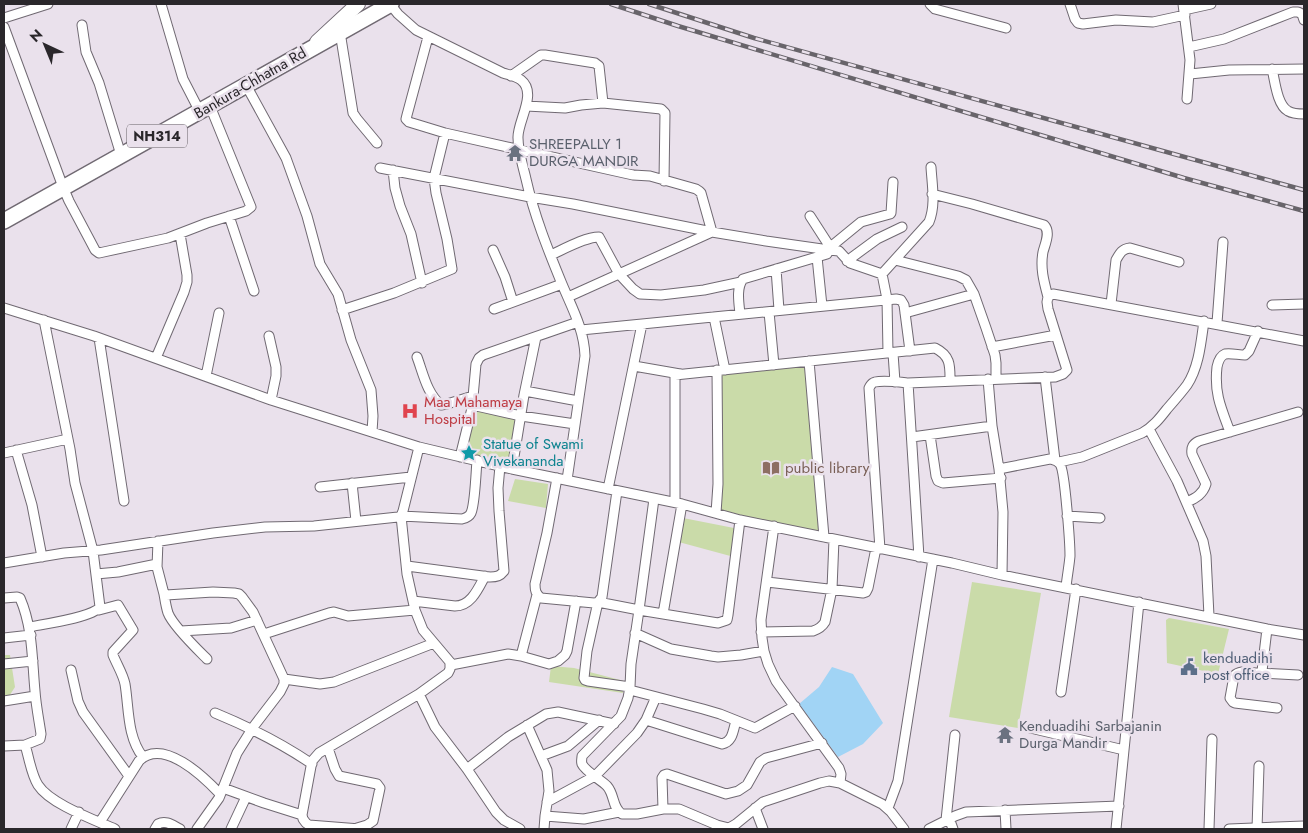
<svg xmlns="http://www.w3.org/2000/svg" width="1308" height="833" font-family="Jost,sans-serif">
<rect width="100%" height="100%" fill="#eae1ec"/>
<!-- green -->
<path fill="#cadba9" d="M807,365L823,540L718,517L721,373Z
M473,407L519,417L512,471L462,455Z
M515,479L548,484L546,508L508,501Z
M678,517L739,529L734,557L675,541Z
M972,582L1041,593L1018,728L949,717Z
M1169,618L1229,629L1218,674L1167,663L1166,620Z
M4,655H10L15,687L4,704Z
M551,666L574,668L624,681L622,686L623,693L549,682Z"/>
<!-- water -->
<path fill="#a1d4f5" d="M832,667L853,674L883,723L863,744L838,757L799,704L819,687Z"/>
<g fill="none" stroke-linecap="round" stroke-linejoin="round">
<!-- minor casing -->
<g stroke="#706972" stroke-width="11">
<path id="minor" d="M161,4L183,79L200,112
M390,4L398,14L416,30L503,73C509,75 516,76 521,80C538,93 517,122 518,138C518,151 523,166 526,179C534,215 548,250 562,284C572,308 584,329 585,356L567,480
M930,4L935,9L1006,28
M1070,4L1075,19L1078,23L1083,24L1116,20L1153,22L1185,15
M1183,4L1190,60L1187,99
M1184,10L1211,4
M4,18L48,4
M82,25L86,52L99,83L121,155
M4,27L63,187L69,201L95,250L99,253L168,238L207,223L246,211L251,207L210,106
M340,32L353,113L357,119L377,143
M428,37L407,115L406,119L409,122L445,133L633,175L650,176L696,189L699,191L701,193L712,232L568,297
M1189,47L1224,39L1293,12H1298L1302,14L1304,20
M1272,69C1275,81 1277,105 1288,111C1293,114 1299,114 1304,114
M1190,74L1229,70L1304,69
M511,76L541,55H545L595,63L599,66L603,103
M246,85L286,158L307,216L320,264L338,294L351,340L371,390L373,416L372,432
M526,106L565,108L581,105L603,103L661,109L665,113L664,181
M380,168L530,197L573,204L712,232L766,241L829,250L827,254L743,279C736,288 739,303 740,314
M393,170L395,188L400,206L411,234L422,283
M932,194L972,204L1044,225C1051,232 1045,244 1043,252C1040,268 1044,282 1048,297
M229,216L254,291
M810,216L830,247
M828,249L861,222L890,214L891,213L893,182
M493,250L505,277L513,302
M829,250L839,251L850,263L882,274L887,299L888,353
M551,255C564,249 585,237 599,237L619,274L633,289L640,294L661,295L704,290L741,282
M817,257L822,306
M895,260L958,276L966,280L974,294L986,328L995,355L996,363V379
M847,261L877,239L902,227
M776,269L779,310
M882,274L929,222C936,205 932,185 931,167
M1111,304L1116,260C1120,253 1122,249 1130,248L1179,262
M1272,305L1304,304
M4,308L94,336L271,400L419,447L512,469L682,504L740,520L952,563L1002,575L1267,629L1304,635
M494,309L562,284
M342,310L394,293L452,269L447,239L436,193L434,178L445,133
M769,312L774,365
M905,313L974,294
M714,317L725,370
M1217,323L1223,242
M581,330L896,299L901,300L904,305L910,351
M269,336L276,367V376L271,400
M99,338L124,501
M992,347L1056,335
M893,353L895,382
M417,357C423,373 427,394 441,405L447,404L473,396
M156,358L184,292L187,282V275L180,234
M809,361L824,537
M634,366L680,374
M206,376L219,313
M1045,377L1055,460
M988,379L992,426L999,469
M525,391L578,401
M472,405L521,416L575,424
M1149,429L1177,481L1203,541L1206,556L1209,616
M1230,432C1221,408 1214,393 1217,367C1218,362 1220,356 1225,354C1231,353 1239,355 1245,355L1249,351L1258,331
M930,435L936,476L938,481L943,483L1001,478
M912,437L992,426
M16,450L32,505L42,557
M4,453L68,439
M460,457L472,408L476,364L479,358L483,355L578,322
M477,460C476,472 475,504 471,513C469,517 466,518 462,519L401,516L407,574L415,610L423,630L450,662V669L448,673L419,694L435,727L467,769L496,812L504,820L520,829
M1059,462L1082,457L1142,433C1153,427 1160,418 1167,409C1174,401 1181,393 1187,385C1199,367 1201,342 1204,321
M512,469L524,395L536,337
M557,478L547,533L535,584C535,591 536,594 541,598L594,603L598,602L602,597L617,491
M352,483L356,521
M320,487L411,477
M608,489L642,324
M654,499L639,610L718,623L727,620L728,615L740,520
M675,502V375L935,348C951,356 950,366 950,381
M1187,502C1196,498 1203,494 1206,484L1192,454C1191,447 1193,444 1199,441L1298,412
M716,513L718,484L717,370
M1067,516L1100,518
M774,526L761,620L762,638L764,651L768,664L776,681L839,768L841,774L840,783
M158,541L157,567L164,594L166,595L213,592L234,593L239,594L242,597L253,612L284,679V684L280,692L254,726L237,753L219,798L197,829
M880,549L869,388C871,385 871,383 875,382C884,380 899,382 908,383
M919,557L908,383L1055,377L1063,374L1067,370L1048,309L1047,302L1048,297L1053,294L1064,296L1304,341
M4,563L64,553L101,550L213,533L265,527L314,526L398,517L401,516L403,511L419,447
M407,566L490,577C497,577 500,576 504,571L499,511L498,488L500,466
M96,574L118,572L157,564
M1002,575L1003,512L999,469L1050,459C1054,460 1057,460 1060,464C1065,471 1070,544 1070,556C1069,567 1067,577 1066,587
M767,582L863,593L866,592L868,588L876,548
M164,594C165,600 166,607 168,613C173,626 197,649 207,659
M4,598L17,597L20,598C33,628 32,660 35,691C36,706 39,720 41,734L40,739L25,745L4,746
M413,601L455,606C471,606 478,589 485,576
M99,610L118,605L133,630L113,652V655C117,665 123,674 125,684C129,708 127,737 143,757
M663,614L682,504
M29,627C44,624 91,618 100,607L93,551L75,483L70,449L44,320
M1267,629L1262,671L1259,673C1250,673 1240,669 1234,676L1230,698L1233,702L1235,703L1277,708
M181,631L231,628L257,620
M761,632L813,631C819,629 822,627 825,622L832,589L834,539
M635,633L671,649L711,656L718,657L741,655L764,651
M264,634L329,613L334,612L348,616L415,610
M4,638L31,635
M521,656L537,595
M4,664L33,661
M451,665L508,654L521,656L549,664L558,661L565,655L567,651L576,601
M71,670L78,701L83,712L129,776
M1259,673L1298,675
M284,679L320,684L334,682L434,643
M630,687L588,681L585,680L584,678L587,651L598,602L639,610L631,664L630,687L628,698L621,716L582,756C582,759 581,761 582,764C585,771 601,780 607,786C615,795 612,808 622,814H637L663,809H679L717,825L729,828L736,824L763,802L820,783L829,781L840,783L882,804L891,812L904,829
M630,690L703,709L720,714L755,728L795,706
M1061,692L1076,589
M4,701L35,696
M215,713C249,727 281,743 312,764
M646,720L722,744C733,742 733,730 736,721
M527,725L547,770L549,791L545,816
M1026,727L1124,750
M25,745C29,757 31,774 38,785C50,804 95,820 115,829
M328,748L335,769L339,776L377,784L380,788L373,821L367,825L357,828
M541,756L568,746L599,720
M467,769L508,737L546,714L558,712L614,724
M223,788L264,803L302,815
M547,802L595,776L637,733L646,720L656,697
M755,808L763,829
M888,808L898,781L933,559
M663,809L662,778L664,775L667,774L726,794L738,791L747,785L760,762L766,758L822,743
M1005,810L1006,829
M949,818L953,829
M946,820L955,735
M100,822L139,761C163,737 204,777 220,794
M71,829L79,812
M155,829L158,824C166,820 172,825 180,829
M231,829L246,797
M360,829L309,825L306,823L303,819L302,815L312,761L319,753L419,694
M544,829L545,816L584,819L619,812
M929,829L955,816L966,812L1119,806
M1116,829L1139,602
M1209,829L1212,739
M1229,829L1304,826
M1257,829L1259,766"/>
</g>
<!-- primary casing -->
<g stroke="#706972" stroke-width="16">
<path id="primary" d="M317,42L358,4"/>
</g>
<!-- trunk casing -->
<g stroke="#706972" stroke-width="18">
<path id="trunk" d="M4,221L391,4"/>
</g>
<!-- minor -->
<use href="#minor" stroke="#fff" stroke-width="9"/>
<!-- primary -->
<use href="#primary" stroke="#fff" stroke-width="14"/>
<!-- trunk -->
<use href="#trunk" stroke="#fff" stroke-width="15"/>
<!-- rail casing -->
<g stroke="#68646a" stroke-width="4.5">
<path id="rail" d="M611,4L678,26L1184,178L1304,211
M649,4L754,38L1304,190"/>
</g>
<!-- rail -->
<use href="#rail" stroke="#eae1ec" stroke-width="2.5" stroke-dasharray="8" stroke-linecap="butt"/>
</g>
<!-- icons -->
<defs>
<g id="temple-bare" transform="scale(1.35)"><path d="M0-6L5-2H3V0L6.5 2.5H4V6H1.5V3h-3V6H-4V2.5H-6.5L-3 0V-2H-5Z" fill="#6b7280" stroke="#eae1ec" stroke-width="2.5" paint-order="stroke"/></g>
<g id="hospital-bare" transform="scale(1.35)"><path d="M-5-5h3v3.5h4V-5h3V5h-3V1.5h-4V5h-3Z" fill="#e0444e" stroke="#eae1ec" stroke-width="2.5" paint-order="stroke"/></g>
<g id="sight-bare" transform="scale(1.35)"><path d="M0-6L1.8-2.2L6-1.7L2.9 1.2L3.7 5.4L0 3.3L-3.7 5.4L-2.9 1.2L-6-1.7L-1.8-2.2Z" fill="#0f9aa8" stroke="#eae1ec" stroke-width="2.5" paint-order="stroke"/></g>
<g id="library-bare" transform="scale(1.35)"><path d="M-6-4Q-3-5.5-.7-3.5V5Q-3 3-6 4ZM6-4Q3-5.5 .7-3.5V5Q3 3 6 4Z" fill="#8d6e63" stroke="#eae1ec" stroke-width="2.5" paint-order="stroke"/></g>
<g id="civic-bare" transform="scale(1.35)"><path d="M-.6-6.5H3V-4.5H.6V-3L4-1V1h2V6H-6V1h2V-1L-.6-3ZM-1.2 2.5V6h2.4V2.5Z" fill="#5c6f8a" stroke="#eae1ec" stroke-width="2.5" paint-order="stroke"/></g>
</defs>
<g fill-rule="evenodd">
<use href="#temple-bare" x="515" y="153"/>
<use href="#hospital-bare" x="410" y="411"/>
<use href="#sight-bare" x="469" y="453"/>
<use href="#library-bare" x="771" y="468"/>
<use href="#civic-bare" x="1189" y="667"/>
<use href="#temple-bare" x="1005" y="735"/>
</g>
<g text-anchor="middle" stroke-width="5" stroke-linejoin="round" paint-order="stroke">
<!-- shield labels -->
<rect fill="#eae1ec" stroke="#645f65" stroke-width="1" x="127" y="124.5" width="60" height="23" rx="4"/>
<g font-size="14" font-weight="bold" fill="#2a272b">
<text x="157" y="141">NH314</text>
</g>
<!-- street labels -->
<g font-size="15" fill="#2a272b" stroke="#eae1ec">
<text transform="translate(250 83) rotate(-30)" y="5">Bankura-Chhatna Rd</text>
</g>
<!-- worship labels -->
<g font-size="15" fill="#5b616d" stroke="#eae1ec" text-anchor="start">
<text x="529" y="149">SHREEPALLY 1<tspan x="529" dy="17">DURGA MANDIR</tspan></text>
<text x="1019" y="731">Kenduadihi Sarbajanin<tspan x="1019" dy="17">Durga Mandir</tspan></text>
</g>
<!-- health labels -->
<g font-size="15" fill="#be3a42" stroke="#eae1ec" text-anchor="start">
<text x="424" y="407">Maa Mahamaya<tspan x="424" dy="17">Hospital</tspan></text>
</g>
<!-- culture labels -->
<g font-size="15" fill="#0d838f" stroke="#eae1ec" text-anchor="start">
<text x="483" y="449">Statue of Swami<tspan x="483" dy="17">Vivekananda</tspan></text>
</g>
<!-- education labels -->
<g font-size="15" fill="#785e54" stroke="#eae1ec" text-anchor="start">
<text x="785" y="473">public library</text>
</g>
<!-- service labels -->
<g font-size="15" fill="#4e5e75" stroke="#eae1ec" text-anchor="start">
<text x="1203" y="663">kenduadihi<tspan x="1203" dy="17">post office</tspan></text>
</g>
</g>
<!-- border -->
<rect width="1308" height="833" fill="none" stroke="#2a272b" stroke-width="10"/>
<!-- north arrow -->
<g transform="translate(45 45) rotate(316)" stroke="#eae1ec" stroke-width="4" paint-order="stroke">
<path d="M0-4L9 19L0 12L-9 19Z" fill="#2a272b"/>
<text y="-8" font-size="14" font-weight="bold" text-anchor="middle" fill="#2a272b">N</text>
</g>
</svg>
